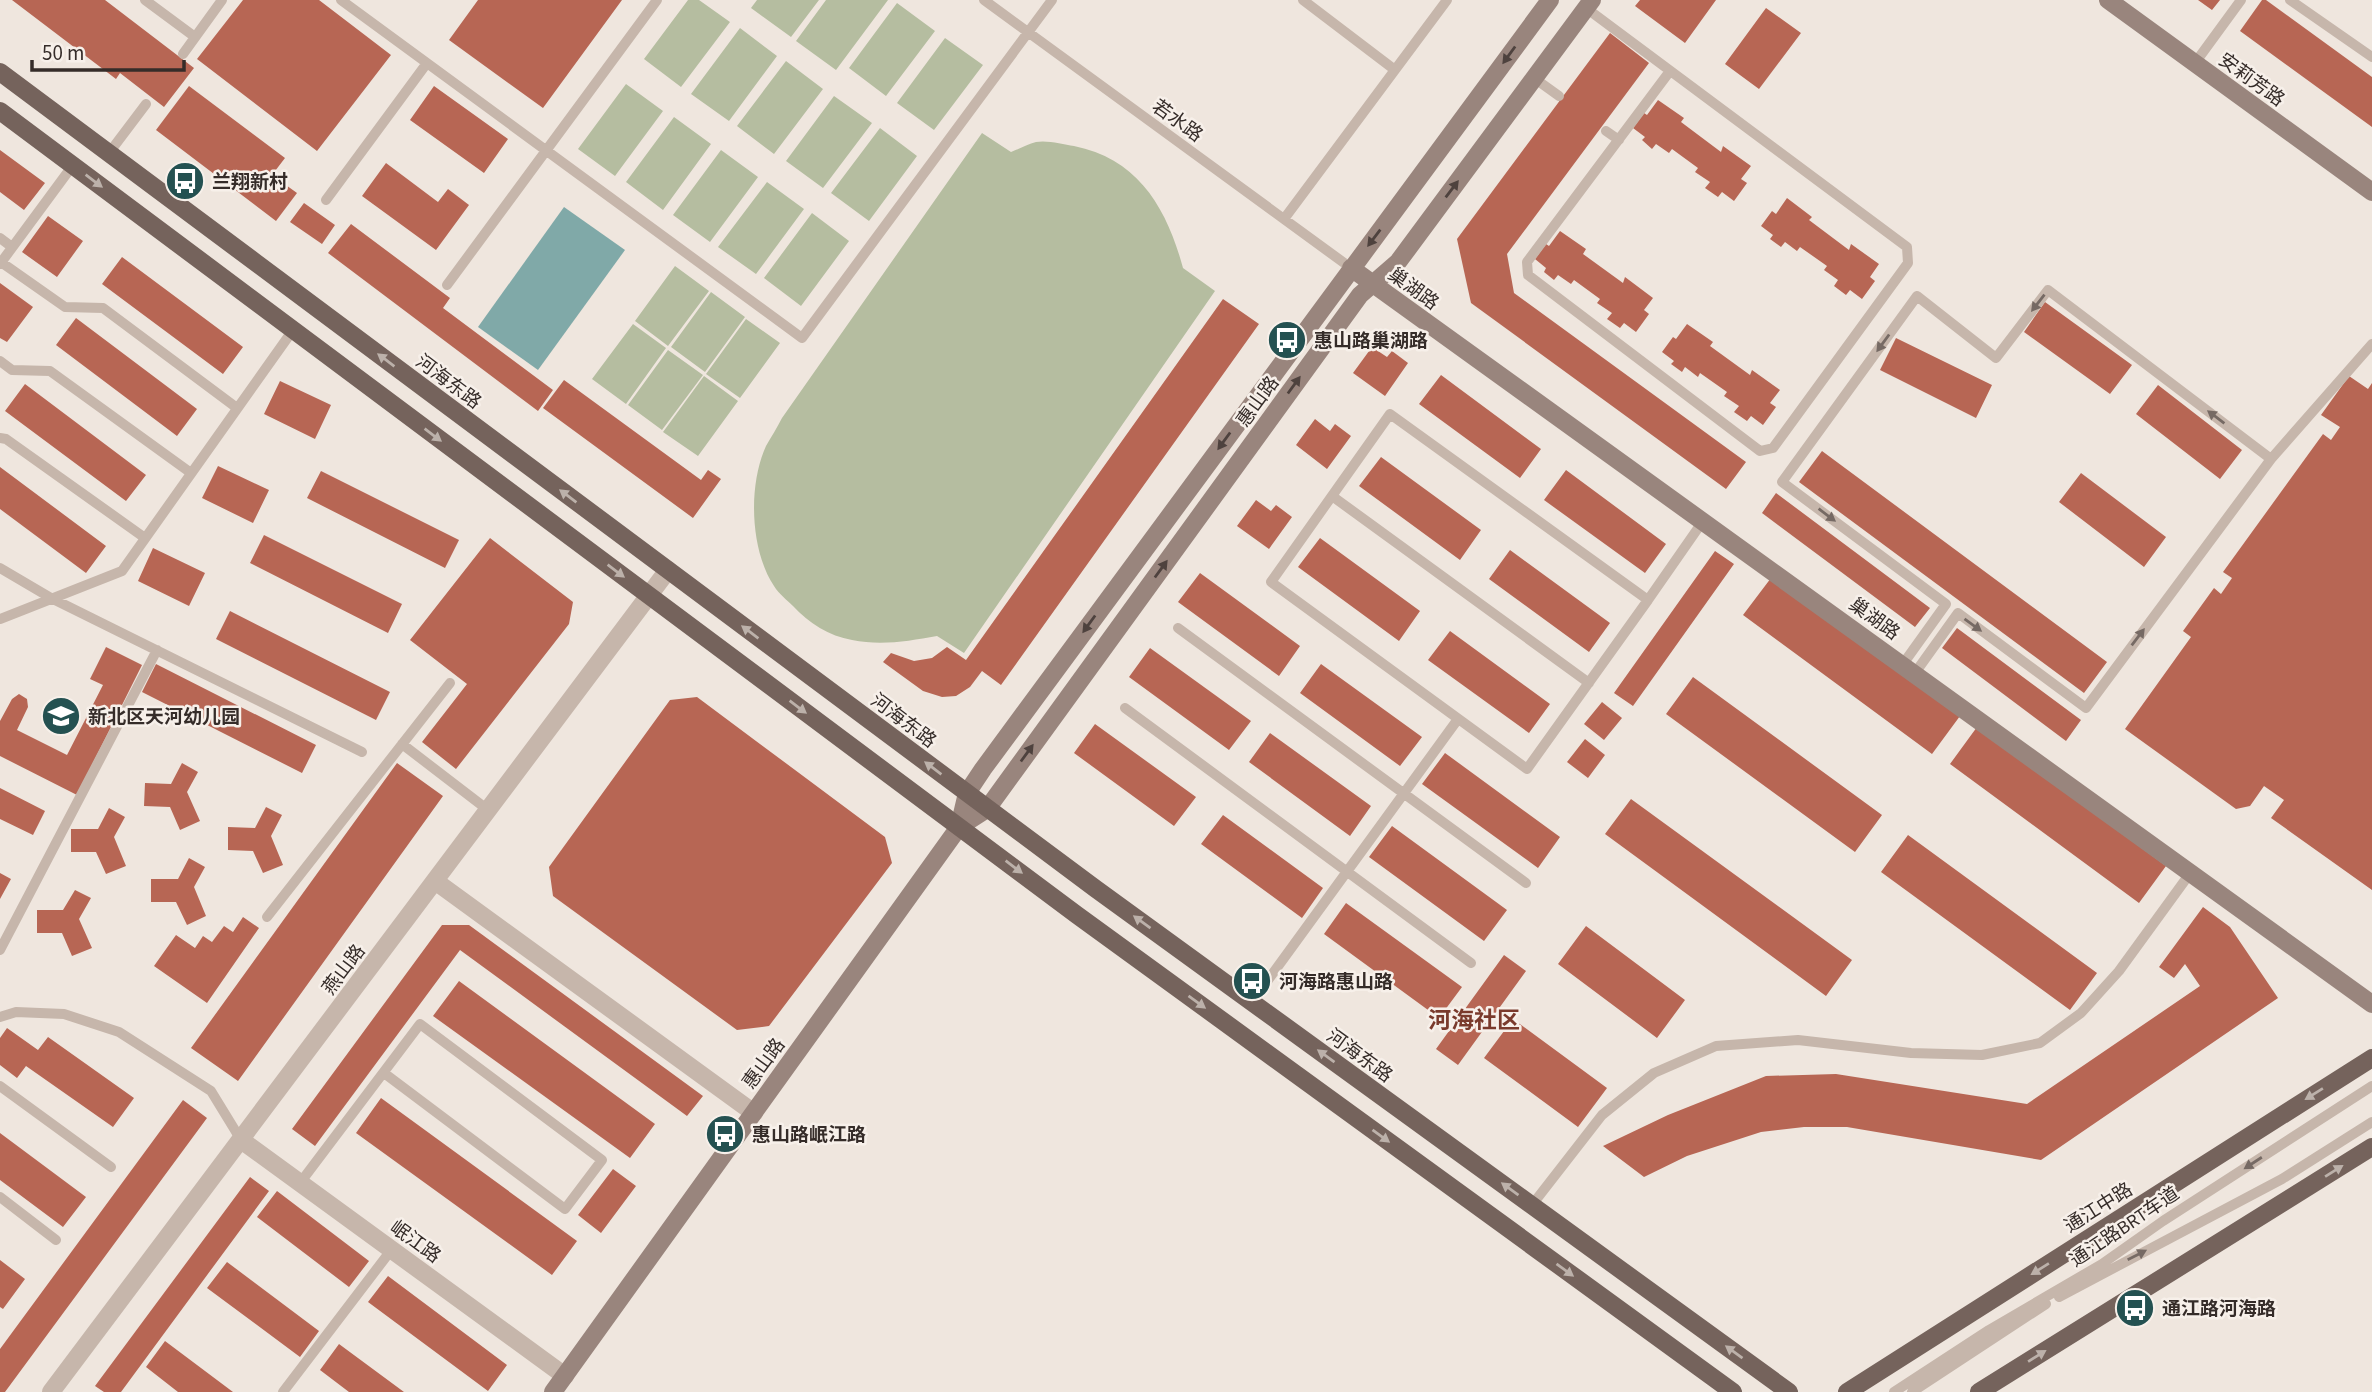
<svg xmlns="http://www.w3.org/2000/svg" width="2372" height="1392" font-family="'Source Sans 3','Noto Sans SC',sans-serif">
<rect width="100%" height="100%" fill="#efe6de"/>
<!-- green -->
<path fill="#b5bda0" d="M688,0H699L730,22L681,87L644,59Z
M757,0H819L791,37L751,8Z
M826,0H888L836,70L796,41Z
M897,3L935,31L886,96L849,68Z
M740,28L777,56L729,121L691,94Z
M945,38L983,65L934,130L897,103Z
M786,61L823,89L774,154L737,126Z
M626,84L663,111L615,176L578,149Z
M834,96L872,123L823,188L786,161Z
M674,117L711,144L663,210L626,182Z
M880,128L917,156L869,221L831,193Z
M982,133L1011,152C1019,149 1028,144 1036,142C1047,140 1063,144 1074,146C1139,159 1167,209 1183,268L1215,291L964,653L937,636C909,641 881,646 852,640C829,636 809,623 793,606C787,600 779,594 774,586C750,550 748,485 766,446C771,437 777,428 782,418Z
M721,150L758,177L710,242L673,215Z
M767,182L804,209L756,274L718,247Z
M812,213L849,241L801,306L764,278Z
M675,266L709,291L668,346L635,321Z
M711,292L745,317L705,372L671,347Z
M746,319L780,343L740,398L706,374Z
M633,324L666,348L626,404L592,379Z
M668,350L703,375L662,430L628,405Z
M704,376L738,401L698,456L663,432Z"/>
<!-- water -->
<path fill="#80a9a8" d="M564,207L625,250L538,370L478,327Z"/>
<!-- building -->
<path fill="#b76654" d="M12,0H105L194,68L164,107L120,73L116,79Z
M243,0H319L391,55L317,151L197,59Z
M478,0H622L543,108L449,40Z
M1640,0H1716L1685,43L1635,6Z
M2198,0H2220L2212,10Z
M2262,0H2266L2372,77V127L2240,31Z
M1766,8L1801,33L1759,89L1725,64Z
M1610,33L1649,63L1507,254L1514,293L1746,462L1726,489L1471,303L1457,239Z
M189,86L285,158L272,175L297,193L276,221L156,130Z
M434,86L508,139L484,173L410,120Z
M1658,100L1684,118L1681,122L1721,152L1723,146L1751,166L1741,179L1747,183L1734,201L1722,192L1718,197L1705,188L1710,182L1695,172L1698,168L1672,149L1669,153L1656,144L1652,149L1642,140L1645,137L1633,128L1644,113L1647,115Z
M0,150L45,183L24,210L0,192Z
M386,163L438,202L448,189L469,205L436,250L362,196Z
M1787,198L1812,217L1809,220L1849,250L1851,244L1879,264L1870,277L1875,281L1862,299L1850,290L1846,295L1834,286L1838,280L1824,270L1827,266L1800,247L1797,251L1785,242L1781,247L1770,239L1773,235L1761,226L1772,211L1776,214Z
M304,203L335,225L322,244L290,222Z
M48,216L83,241L57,277L22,252Z
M351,224L450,298L443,308L553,390L538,411L328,253Z
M1560,231L1586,249L1583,254L1623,283L1625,277L1653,298L1644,310L1649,314L1636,332L1624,323L1620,328L1607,319L1612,313L1597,303L1600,299L1574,280L1571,284L1558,275L1554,280L1544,272L1546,268L1535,259L1546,244L1549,246Z
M122,257L243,347L223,374L102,284Z
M0,283L33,307L7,342L0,338Z
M1223,299L1259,324L1001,685L982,671L970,687L956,696L942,697L923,691L883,662L891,653L914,661L932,658L947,647L966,660Z
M2045,302L2132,365L2110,394L2024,332Z
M76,318L197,409L177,436L56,345Z
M1687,324L1713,342L1710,346L1750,375L1752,370L1780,390L1770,403L1776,407L1763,425L1751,416L1747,421L1734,412L1739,406L1724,396L1727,392L1700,373L1698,377L1685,367L1682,372L1671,364L1674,361L1662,352L1673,337L1676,339Z
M1896,338L1992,385L1976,418L1880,370Z
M1372,347L1387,357L1392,351L1408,363L1385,396L1353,373Z
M1441,375L1541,449L1520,478L1419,404Z
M2349,376L2368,389L2372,383V890L2271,818L2284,800L2264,786L2250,806L2236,809L2125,729L2191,637L2183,631L2214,588L2221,594L2232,578L2223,572L2323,434L2331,440L2340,427L2321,415Z
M564,380L701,480L708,470L721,479L693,518L543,408Z
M280,381L331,405L315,439L264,414Z
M25,384L146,475L126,501L5,411Z
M2158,385L2242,450L2220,479L2136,414Z
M1315,419L1330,431L1335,424L1351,436L1327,469L1296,445Z
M1822,451L2107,662L2084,693L1799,482Z
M1381,457L1481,530L1460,560L1359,486Z
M218,466L269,490L253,523L202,498Z
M0,467L106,546L86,573L0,509Z
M1566,470L1666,544L1645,573L1544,500Z
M321,471L459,540L445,568L307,498Z
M2081,473L2166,537L2144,567L2059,502Z
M1776,493L1930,608L1915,627L1762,513Z
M1256,500L1271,511L1276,505L1292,517L1269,549L1237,526Z
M264,535L402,604L388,633L250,563Z
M490,538L573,602L569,624L456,769L422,742L467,684L410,640Z
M1320,538L1420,611L1399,641L1298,567Z
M153,548L205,573L189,606L138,581Z
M1510,550L1610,623L1589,652L1489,579Z
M1715,551L1734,564L1633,706L1614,693Z
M1200,573L1300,646L1279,676L1178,602Z
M1771,578L1960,716L1932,754L1743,615Z
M230,611L390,692L376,720L216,639Z
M1957,628L2081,720L2066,741L1942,648Z
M1450,631L1550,704L1529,733L1428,660Z
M106,647L142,665L77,795L0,756V721L12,699L19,694L27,699L28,707L17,730L67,755L103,685L90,679Z
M1150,648L1251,721L1229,750L1129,677Z
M156,664L316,745L302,773L142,692Z
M1321,664L1422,737L1400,766L1300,693Z
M1693,677L1882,815L1855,852L1666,714Z
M697,697L885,837L892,863L769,1026L737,1030L553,896L549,867L670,700Z
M1602,702L1622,718L1604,740L1584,724Z
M1095,724L1196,797L1174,826L1074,753Z
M1977,727L2166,866L2139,903L1950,764Z
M1270,733L1371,806L1350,836L1249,762Z
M1585,739L1605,755L1588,778L1567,762Z
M1445,753L1560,837L1538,868L1422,784Z
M182,763L198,772L187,792L200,821L180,830L170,807L144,806L145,783L171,784Z
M397,763L443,796L238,1081L191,1048Z
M0,788L45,811L33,835L0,819Z
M1631,799L1852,960L1826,996L1605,834Z
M266,807L282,815L271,836L283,865L263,873L253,851L228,850V827L255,828Z
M109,808L125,817L114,837L126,866L106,874L96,852H71V829H98Z
M1223,815L1323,888L1302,918L1201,844Z
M1392,826L1507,910L1484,941L1369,857Z
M1908,835L2097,973L2070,1010L1881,872Z
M189,858L205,867L194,887L206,916L187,925L176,902H151V879H178Z
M0,873L11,879L0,899Z
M75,890L91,898L79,919L92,948L72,956L62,933H37V910H63Z
M1346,903L1462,987L1439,1018L1324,934Z
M2203,907L2230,927L2278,998L2041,1160L1847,1127H1804L1761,1132L1687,1156L1644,1177L1603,1146L1668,1115L1766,1076L1836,1074L2027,1104L2200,986L2185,964L2174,978L2159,967Z
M243,917L259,928L207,1003L154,966L176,935L195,948L203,936L212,942L224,926L233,932Z
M442,925H469L703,1096L687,1116L460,950L315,1146L292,1129Z
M1586,926L1685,1000L1657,1038L1558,964Z
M1504,955L1526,971L1458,1065L1436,1049Z
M459,981L655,1124L630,1158L433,1016Z
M1513,1019L1607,1088L1578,1127L1484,1058Z
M7,1028L38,1050L48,1037L134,1098L113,1127L26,1066L17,1078L0,1065V1038Z
M381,1098L577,1241L552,1275L356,1133Z
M183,1100L207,1118L5,1392H0V1349Z
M0,1133L86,1197L63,1227L0,1180Z
M613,1169L636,1186L601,1233L578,1215Z
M250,1177L269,1191L121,1392H104L95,1386Z
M277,1191L369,1261L349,1287L257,1217Z
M0,1260L25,1279L3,1309L0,1307Z
M227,1262L319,1331L300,1357L207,1288Z
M388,1276L507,1365L488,1391L368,1302Z
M165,1341L233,1392H178L146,1367Z
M339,1344L404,1392H349L320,1370Z"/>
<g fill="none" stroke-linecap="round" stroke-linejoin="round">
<!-- lane -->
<path stroke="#c6b6ab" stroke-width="10" d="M145,0L195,37
M341,0L802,338L1052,0
M984,0L1351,268
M1303,0L1395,70
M2290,0L2372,57
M1586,8L1907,247L1908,263L1773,448L1760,451L1528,275L1527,262L1670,71
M183,54L222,0
M2195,63L2241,0
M1534,78L1559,96
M1606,131L1619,140
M109,153L146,104
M326,200L427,63
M1284,219L1447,0
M0,238L12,247
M1,262L65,307L103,308L237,408
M0,264L73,165
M447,285L657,0
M0,361L12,370L50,371L191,473
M1390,414L1648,600L1527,769L1271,582Z
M0,438L6,439L145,538
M1332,496L1589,683
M0,568L51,598L362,752
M1648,600L1703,521
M0,619L122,571L293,330
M1178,628L1526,883
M1903,664L1946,604L1782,482L1917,296L1996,358L2048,290L2271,459
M1915,673L1958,613L2086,708L2271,459L2372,344
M1125,708L1471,963
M402,744L488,810
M267,917L450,683
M0,950L157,650
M1252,1002L1458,719
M0,1017L16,1012L64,1014L119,1032L211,1091L241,1140
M0,1086L111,1167
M300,1183L420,1024L602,1160L565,1209L384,1073
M0,1197L56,1240
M1532,1205L1602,1115L1654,1073L1716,1046L1798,1040L1911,1053L1982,1055L2040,1043L2081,1013L2119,971L2191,872
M2059,1297L2282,1179L2372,1122
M283,1392L392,1249
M1894,1392L1989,1330L2102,1264L2163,1221L2372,1086
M1912,1392L2046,1304"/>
<!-- street -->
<path stroke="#c6b6ab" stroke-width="18" d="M435,881L754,1113
M241,1140L565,1376
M51,1392L668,570"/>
<!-- secondary -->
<path stroke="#99857d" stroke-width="18" d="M2108,0L2372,192
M1351,268L2372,1004
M959,827L967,793L983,769L1550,0
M553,1392L959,827L987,809L1360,295L1398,262L1592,0"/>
<!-- primary -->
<path stroke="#75635c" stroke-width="18" d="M0,72L1096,889L1789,1392
M0,111L1077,915L1733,1392
M1847,1392L2372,1058
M1979,1392L2372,1147"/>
</g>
<!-- one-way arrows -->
<defs><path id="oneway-solid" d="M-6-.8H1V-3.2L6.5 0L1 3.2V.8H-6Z" transform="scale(1.75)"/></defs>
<g fill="#4e423e">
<use href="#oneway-solid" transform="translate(1509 55) rotate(126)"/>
<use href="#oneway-solid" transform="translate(1452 189) rotate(-53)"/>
<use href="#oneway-solid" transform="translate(1374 238) rotate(127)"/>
<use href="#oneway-solid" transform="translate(1294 385) rotate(-54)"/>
<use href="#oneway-solid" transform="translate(1224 441) rotate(126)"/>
<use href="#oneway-solid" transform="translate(1161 569) rotate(-54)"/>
<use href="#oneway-solid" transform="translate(1089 624) rotate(126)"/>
<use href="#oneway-solid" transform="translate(1027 753) rotate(-54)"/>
</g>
<g fill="#bcb1aa">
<use href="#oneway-solid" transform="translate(94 181) rotate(37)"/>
<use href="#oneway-solid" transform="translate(386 360) rotate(-143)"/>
<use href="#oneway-solid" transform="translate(433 435) rotate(37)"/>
<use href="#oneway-solid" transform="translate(568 496) rotate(-143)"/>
<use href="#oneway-solid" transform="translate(616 571) rotate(37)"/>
<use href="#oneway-solid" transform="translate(750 632) rotate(-143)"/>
<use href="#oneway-solid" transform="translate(798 707) rotate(37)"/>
<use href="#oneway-solid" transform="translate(933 768) rotate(-143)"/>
<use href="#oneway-solid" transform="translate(1014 867) rotate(37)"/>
<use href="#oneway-solid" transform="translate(1142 922) rotate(-144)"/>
<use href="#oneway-solid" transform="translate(1197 1002) rotate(36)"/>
<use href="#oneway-solid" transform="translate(1326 1056) rotate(-144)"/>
<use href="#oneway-solid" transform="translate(2314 1094) rotate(148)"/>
<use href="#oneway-solid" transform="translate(1381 1136) rotate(36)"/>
<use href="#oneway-solid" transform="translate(2334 1171) rotate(-32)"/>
<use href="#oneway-solid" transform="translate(1510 1189) rotate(-144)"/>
<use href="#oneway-solid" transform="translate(2040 1269) rotate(148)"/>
<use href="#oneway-solid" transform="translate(1565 1270) rotate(36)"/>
<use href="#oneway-solid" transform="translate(1734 1352) rotate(-144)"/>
<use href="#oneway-solid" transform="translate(2037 1356) rotate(-32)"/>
</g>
<g fill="#766a64">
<use href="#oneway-solid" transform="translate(2038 303) rotate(128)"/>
<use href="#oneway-solid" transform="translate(1883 343) rotate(126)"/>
<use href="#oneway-solid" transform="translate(2216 417) rotate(-143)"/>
<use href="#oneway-solid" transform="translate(1827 515) rotate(37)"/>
<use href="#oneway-solid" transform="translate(1973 625) rotate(36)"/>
<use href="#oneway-solid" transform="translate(2138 637) rotate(-53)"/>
<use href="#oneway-solid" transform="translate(2253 1163) rotate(147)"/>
<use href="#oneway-solid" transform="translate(2137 1255) rotate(-27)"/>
</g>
<!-- icons -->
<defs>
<g id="bus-disc" transform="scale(2.0125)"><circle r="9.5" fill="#245151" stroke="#f7f0ea"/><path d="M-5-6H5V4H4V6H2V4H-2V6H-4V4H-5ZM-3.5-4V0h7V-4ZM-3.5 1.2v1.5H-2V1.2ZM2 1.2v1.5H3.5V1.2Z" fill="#fff"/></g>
<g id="school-disc" transform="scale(2.0125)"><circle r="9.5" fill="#245151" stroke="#f7f0ea"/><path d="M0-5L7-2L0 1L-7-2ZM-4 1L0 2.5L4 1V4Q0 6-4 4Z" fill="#fff"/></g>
</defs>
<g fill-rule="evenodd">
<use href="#bus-disc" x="185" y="181"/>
<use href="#bus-disc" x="1287" y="340"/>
<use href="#school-disc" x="61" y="716"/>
<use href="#bus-disc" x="1252" y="981"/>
<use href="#bus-disc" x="725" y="1134"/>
<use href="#bus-disc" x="2135" y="1308"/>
</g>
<g text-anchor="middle" stroke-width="5" stroke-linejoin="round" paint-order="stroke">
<!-- street labels -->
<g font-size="19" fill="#352c29" stroke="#f7f0ea">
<text transform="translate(2252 79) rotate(36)" y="7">安莉芳路</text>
<text transform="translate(1178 120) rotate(36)" y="7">若水路</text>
<text transform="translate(1414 288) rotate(36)" y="7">巢湖路</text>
<text transform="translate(449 381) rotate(37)" y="7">河海东路</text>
<text transform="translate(1257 401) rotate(-54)" y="7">惠山路</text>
<text transform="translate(1875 618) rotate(36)" y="7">巢湖路</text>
<text transform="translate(904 720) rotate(37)" y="7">河海东路</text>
<text transform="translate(343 969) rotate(-53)" y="7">燕山路</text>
<text transform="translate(1360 1055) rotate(36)" y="7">河海东路</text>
<text transform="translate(763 1063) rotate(-54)" y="7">惠山路</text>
<text transform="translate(2098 1207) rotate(-32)" y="7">通江中路</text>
<text transform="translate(2124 1226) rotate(-34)" y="7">通江路BRT车道</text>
<text transform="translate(416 1241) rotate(36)" y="7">岷江路</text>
</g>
<!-- poi labels -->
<g font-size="19" font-weight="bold" fill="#352c29" stroke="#f7f0ea" text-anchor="start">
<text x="212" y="188">兰翔新村</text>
<text x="1314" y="347">惠山路巢湖路</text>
<text x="88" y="723">新北区天河幼儿园</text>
<text x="1279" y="988">河海路惠山路</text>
<text x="752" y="1141">惠山路岷江路</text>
<text x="2162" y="1315">通江路河海路</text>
</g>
<!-- quarter labels -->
<g font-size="23" font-weight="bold" fill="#7a3a2c" stroke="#f7f0ea">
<text x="1474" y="1028">河海社区</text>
</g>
</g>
<!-- scale -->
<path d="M32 60v10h152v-10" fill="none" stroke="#352c29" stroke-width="3.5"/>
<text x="42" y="60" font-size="21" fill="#352c29" stroke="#f7f0ea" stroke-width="5" paint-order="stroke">50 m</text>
</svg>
